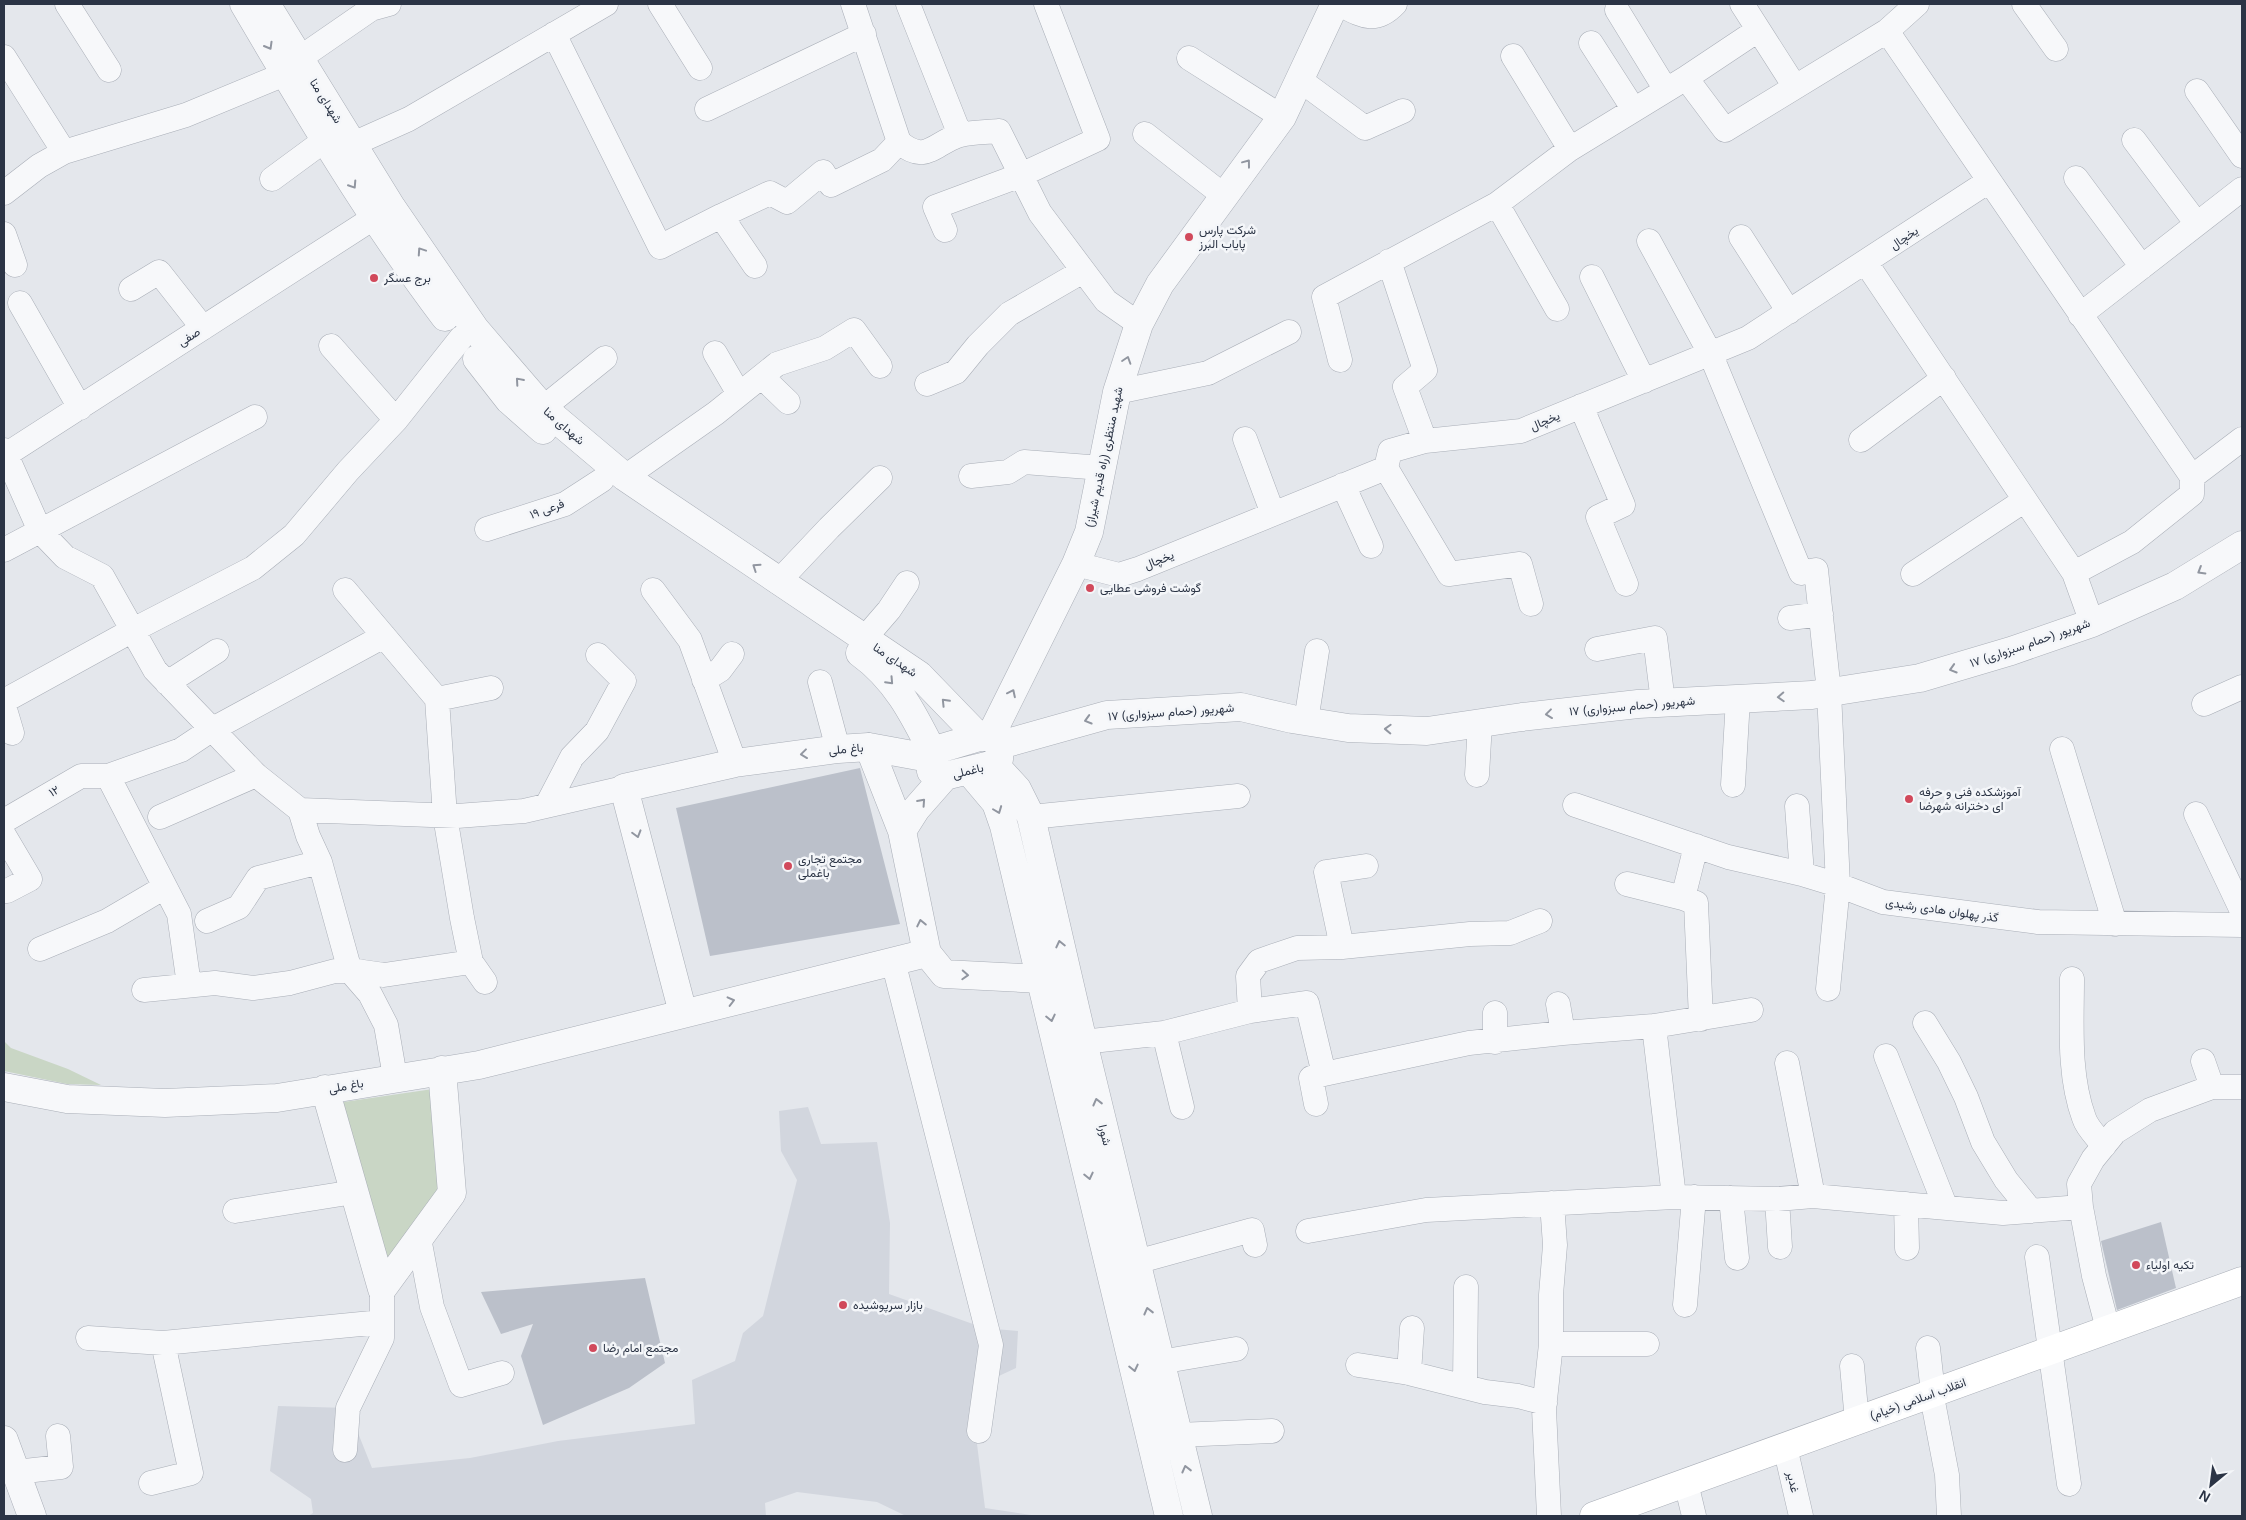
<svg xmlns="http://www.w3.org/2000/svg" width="2246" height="1520" font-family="Arial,Vazirmatn,sans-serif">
<rect width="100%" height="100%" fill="#e4e7ec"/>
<!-- built -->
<path fill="#d2d6de" d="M808,1107L821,1144L877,1142L890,1223L889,1294L984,1328L1018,1331L1016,1368L986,1382L977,1444L985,1508L1038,1516H906L877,1502L797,1492L765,1503L766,1516H308L313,1513L311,1499L270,1471L278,1406L348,1408L372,1468L470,1458L558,1441L695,1424L692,1380L735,1361L743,1333L763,1316L797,1180L781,1151L779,1111Z"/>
<!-- green -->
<path fill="#c9d6c5" d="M4,1041L11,1048L68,1069L101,1085L67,1084L4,1071Z
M433,1089L441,1192L385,1263L337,1103Z"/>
<!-- building -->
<path fill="#bbc0ca" d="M860,768L900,924L710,956L676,808Z
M2161,1222L2176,1288L2117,1310L2101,1241Z
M645,1278L665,1363L629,1388L543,1425L521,1356L533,1324L501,1334L481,1292Z"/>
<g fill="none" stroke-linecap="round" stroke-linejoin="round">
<!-- minor casing -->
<g stroke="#a9aeb7" stroke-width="25">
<path id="minor" d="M67,4L109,70
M660,4L700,68
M853,4L899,142C926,165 934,143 960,135C972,132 987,132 999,131L1040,213L1106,301L1139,324
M908,4L960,135
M1339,4C1361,15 1375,25 1395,4
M1742,4L1795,87
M2024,4L2056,49
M1617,10L1666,90
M1887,31L2192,477V494L2132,542L2074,573
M554,34L660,247L721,216
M1591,43L1634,110
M1513,56L1570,149
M4,57L64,152L186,115L285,74
M300,58L371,9L389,4
M1189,58L1282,117
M1686,78L1758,30
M1300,80L1365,128L1403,111
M2197,91L2242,156
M707,109L864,34
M1145,134L1223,195
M2134,140L2197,224
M353,144L409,119L606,4
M2076,178L2142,267
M272,179L325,140
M4,193L39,166L64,152
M1497,204L1557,309
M945,230L935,207L1021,175L1098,139L1046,4
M4,234L15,265
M1741,237L1789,312
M1649,241L1711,355L1801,573L1816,570L1829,692L1838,885L1883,902L2038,922L2242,925
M1389,261L1425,370L1405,387L1425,441
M1866,263L2074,573L2092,623
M755,266L721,216L770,193L787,202L823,172L831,185L882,160L899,142
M1592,277L1644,381
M131,289L159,272L203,328
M20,303L80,408
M2080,315L2242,189
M331,346L396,420
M715,353L739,394
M1340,360L1324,297L1497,204L1570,149L1686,78L1725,130L1887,31L1917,4
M762,377L788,402
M927,384L956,372L978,345L1009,314L1083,271
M1117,392L1208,373L1289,332
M1581,406L1623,505L1598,517L1626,584
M543,408L605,358
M1245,439L1273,514
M1861,440L1944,378
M4,450L40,531L65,557L102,576L155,670L256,775L300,810L457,816L524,811L624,788
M4,456L375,217
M1386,468L1449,574L1520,564L1531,604
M971,476L1008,472L1024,462L1102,468
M625,477L716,413L777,364L825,348L854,330L880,366
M2192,477L2242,439
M1343,485L1371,546
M487,529L565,504L602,480
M4,550L255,417
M1076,564L1119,575L1138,569L1386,468L1390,451L1425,441L1521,431L1748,338L1989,181
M1913,574L2025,500
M778,582L829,528L880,478
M345,590L437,699L445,816L462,918L471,962L485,982
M653,590L690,640L735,763
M1790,618L1821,614
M864,639L889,610L907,583
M1597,649L1655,638L1663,702
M704,680L720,670L732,654
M820,682L838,749
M167,683L217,651
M437,699L491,688
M4,701L133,630L253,568L294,535L348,471L396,420L461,338
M2204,704L2242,687
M4,706L12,733
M1306,721L1317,651
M2062,749L2115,924
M1477,775L1480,723
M108,776L179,914L189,985
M1733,785L1738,699
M547,805L572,757L597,731L624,681L598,655
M1575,805L1728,857L1802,874L1838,885L1828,989
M1797,806L1802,874
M300,810L308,836L320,862L350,971L370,994L386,1025L395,1077
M2196,814L2242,911
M160,817L256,775
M1031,817L1238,796
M4,821L81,776H108L181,750L211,730L384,636
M4,835L30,879L7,891
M1696,846L1683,898L1696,903L1701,1019
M1627,884L1683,898
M207,921L239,907L258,878L320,862
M1342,947L1326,872L1366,866
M40,949L107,921L165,887
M893,961L991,1345L979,1431
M2072,979C2072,1024 2068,1075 2084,1118C2087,1128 2097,1137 2104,1146
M144,990L215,983L253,988L290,983L335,971H356L384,975L471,962
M1558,1004L1563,1033
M1250,1011L1248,976L1259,961L1297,948L1342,947L1470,934L1510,933L1540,921
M1925,1023L1949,1062L1966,1097L1983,1142L2006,1180L2031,1211
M1654,1026L1674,1197
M1164,1033L1182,1107
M1083,1042L1164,1033L1250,1011L1307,1003L1324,1074
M1495,1042V1013
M1886,1056L1946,1208
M2203,1061L2212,1087
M1787,1063L1813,1196
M1316,1104L1311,1078L1324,1074L1469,1043L1563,1033L1654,1026L1751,1010
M1731,1198L1737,1258
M1777,1199L1780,1247
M1906,1204L1907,1248
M235,1211L354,1192
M1308,1231L1426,1210L1674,1197L1777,1199L1813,1196L2003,1213L2081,1207
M419,1238L432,1307L461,1385L502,1373
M2037,1257L2069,1484
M1136,1262L1252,1230L1255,1245
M1685,1305L1694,1197
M2108,1329L2094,1276L2081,1207L2079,1184L2093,1159L2115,1132L2150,1110L2212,1087H2242
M88,1338L163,1343L382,1322
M1551,1344H1647
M1928,1348L1933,1393
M1160,1362L1236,1349
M1358,1365L1409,1373L1485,1392L1518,1396L1545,1403
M1852,1366L1857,1421
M1409,1373L1412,1328
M1465,1386L1466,1287
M1934,1407L1947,1475L1949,1516
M1178,1435L1272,1431
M1785,1447L1801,1516
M345,1450L348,1408L382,1338V1289
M16,1472L61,1467L58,1436
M151,1483L191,1473L163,1343
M1686,1483L1694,1516
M1549,1516L1544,1409L1551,1344V1295L1555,1245L1552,1203"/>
</g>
<!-- tertiary casing -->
<g stroke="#a9aeb7" stroke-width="29">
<path id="tertiary" d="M244,4C307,111 370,218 445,317
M266,4L392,208L475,329L543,408L625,477L919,675L979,737
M477,359L509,400L543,430
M860,653C895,678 913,713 932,751
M979,737H990L1000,745L999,759L994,764L945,776L937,775L931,771L929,758L932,751Z
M990,737L1076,564L1089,532L1117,392L1139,324L1160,284L1282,117L1335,4
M1000,745L1107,715L1241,707L1292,719L1348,728L1427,731L1522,717L1638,704L1812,695L1920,678L2011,651L2092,623L2175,586L2242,545
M994,764L1017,789L1031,817L1083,1042L1198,1516
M969,771L996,803L1004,826L1169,1516
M902,831L916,809L945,776
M927,953L944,974L1042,979
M683,1013L624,788L735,763L838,749L869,747L929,758
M4,1087L67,1099L165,1103L277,1098L479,1065L927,953L902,831L869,747
M325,1089L382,1289
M382,1289L452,1193L442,1070
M4,1440L32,1516"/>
</g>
<!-- secondary casing -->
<g stroke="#a9aeb7" stroke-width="29">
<path id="secondary" d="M1594,1516L2242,1281"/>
</g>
<!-- minor -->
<use href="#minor" stroke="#f7f8fa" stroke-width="24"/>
<!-- tertiary -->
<use href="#tertiary" stroke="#f7f8fa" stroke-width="28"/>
<!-- secondary -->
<use href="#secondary" stroke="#fff" stroke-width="28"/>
</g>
<!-- one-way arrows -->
<defs><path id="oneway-chevron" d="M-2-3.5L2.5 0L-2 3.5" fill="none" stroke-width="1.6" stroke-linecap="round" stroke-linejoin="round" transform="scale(1.25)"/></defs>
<g stroke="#9196a0">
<use href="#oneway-chevron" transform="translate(269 46) rotate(60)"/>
<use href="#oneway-chevron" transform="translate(1247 163) rotate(-53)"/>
<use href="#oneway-chevron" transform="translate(353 185) rotate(57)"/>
<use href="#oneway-chevron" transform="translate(421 251) rotate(-124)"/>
<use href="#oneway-chevron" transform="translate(1127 360) rotate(-72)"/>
<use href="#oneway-chevron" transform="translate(519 381) rotate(-131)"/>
<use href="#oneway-chevron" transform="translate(756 567) rotate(-146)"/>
<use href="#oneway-chevron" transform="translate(2201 571) rotate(149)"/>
<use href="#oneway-chevron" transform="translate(1953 669) rotate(163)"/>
<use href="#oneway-chevron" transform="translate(890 681) rotate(47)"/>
<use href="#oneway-chevron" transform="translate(1012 693) rotate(-64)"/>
<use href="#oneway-chevron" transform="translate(1781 697) rotate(177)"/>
<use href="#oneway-chevron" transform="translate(945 702) rotate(-134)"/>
<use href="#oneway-chevron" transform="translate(1549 714) rotate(173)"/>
<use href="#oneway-chevron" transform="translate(1088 720) rotate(164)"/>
<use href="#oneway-chevron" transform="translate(1388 729) rotate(-178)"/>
<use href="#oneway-chevron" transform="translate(804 754) rotate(173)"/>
<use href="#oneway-chevron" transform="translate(922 802) rotate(-48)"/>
<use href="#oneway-chevron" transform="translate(998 810) rotate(69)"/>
<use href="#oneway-chevron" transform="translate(637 834) rotate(74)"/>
<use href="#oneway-chevron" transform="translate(921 923) rotate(-102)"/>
<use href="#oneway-chevron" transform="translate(1060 944) rotate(-103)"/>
<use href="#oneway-chevron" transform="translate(965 975) rotate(3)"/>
<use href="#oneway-chevron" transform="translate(731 1001) rotate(-14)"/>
<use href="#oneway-chevron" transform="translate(1051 1018) rotate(77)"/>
<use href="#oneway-chevron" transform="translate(1097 1102) rotate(-104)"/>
<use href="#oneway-chevron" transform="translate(1089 1176) rotate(77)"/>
<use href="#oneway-chevron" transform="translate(1148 1311) rotate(-104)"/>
<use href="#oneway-chevron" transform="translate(1134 1368) rotate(77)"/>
<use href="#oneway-chevron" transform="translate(1186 1469) rotate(-104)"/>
</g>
<!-- markers -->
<g fill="#d1495b" stroke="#f4f6f9" stroke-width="2">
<circle cx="1189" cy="237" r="5"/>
<circle cx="374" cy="278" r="5"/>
<circle cx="1090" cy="588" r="5"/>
<circle cx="1909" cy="799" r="5"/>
<circle cx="788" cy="866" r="5"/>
<circle cx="2136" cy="1265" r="5"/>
<circle cx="843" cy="1305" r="5"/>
<circle cx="593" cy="1348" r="5"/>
</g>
<g text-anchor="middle" stroke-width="5" stroke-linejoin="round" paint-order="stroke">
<!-- street labels -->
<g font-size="12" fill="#2b3445" stroke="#f4f6f9">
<text transform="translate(326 101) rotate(58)" y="4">شهدای منا</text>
<text transform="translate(1904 238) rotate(-34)" y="4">یخچال</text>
<text transform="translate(189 337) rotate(-33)" y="4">صفی</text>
<text transform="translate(1545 421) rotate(-23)" y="4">یخچال</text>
<text transform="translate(564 426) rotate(41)" y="4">شهدای منا</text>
<text transform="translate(1104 457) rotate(-78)" y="4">شهید منتظری (راه قدیم شیراز)</text>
<text transform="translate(547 509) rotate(-20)" y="4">فرعی ۱۹</text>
<text transform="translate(1159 560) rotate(-22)" y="4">یخچال</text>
<text transform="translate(2030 643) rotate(-19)" y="4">۱۷ شهریور (حمام سبزواری)</text>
<text transform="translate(895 660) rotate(34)" y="4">شهدای منا</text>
<text transform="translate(1632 706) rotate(-5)" y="4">۱۷ شهریور (حمام سبزواری)</text>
<text transform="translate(1171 712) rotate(-4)" y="4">۱۷ شهریور (حمام سبزواری)</text>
<text transform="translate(846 749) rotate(-5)" y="4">باغ ملی</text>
<text transform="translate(968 771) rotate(-14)" y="4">باغملی</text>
<text transform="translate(54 791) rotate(-30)" y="4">۱۲</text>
<text transform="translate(1942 910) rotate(8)" y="4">گذر پهلوان هادی رشیدی</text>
<text transform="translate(346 1086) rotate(-10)" y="4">باغ ملی</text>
<text transform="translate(1105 1135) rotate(76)" y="4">شورا</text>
<text transform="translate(1918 1399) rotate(-20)" y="4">انقلاب اسلامی (خیام)</text>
<text transform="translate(1793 1482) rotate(77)" y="4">غدیر</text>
</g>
<!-- poi labels -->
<g font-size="12" fill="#2b3445" stroke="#f4f6f9" text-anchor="start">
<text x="1199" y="234">شرکت پارس<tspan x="1199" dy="14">پایاب البرز</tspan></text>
<text x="384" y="282">برج عسگر</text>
<text x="1100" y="592">گوشت فروشی عطایی</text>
<text x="1919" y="796">آموزشکده فنی و حرفه<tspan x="1919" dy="14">ای دخترانه شهرضا</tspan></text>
<text x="798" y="863">مجتمع تجاری<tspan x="798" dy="14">باغملی</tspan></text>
<text x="2146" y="1269">تکیه اولیاء</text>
<text x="853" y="1309">بازار سرپوشیده</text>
<text x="603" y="1352">مجتمع امام رضا</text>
</g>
</g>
<!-- border -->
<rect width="2246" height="1520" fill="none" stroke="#2b3445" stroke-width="10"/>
<!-- north arrow -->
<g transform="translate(2211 1485) rotate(209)" stroke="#f4f6f9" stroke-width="4" paint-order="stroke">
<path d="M0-4L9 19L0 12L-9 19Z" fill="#2b3445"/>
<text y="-8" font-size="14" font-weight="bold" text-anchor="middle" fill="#2b3445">N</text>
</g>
</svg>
